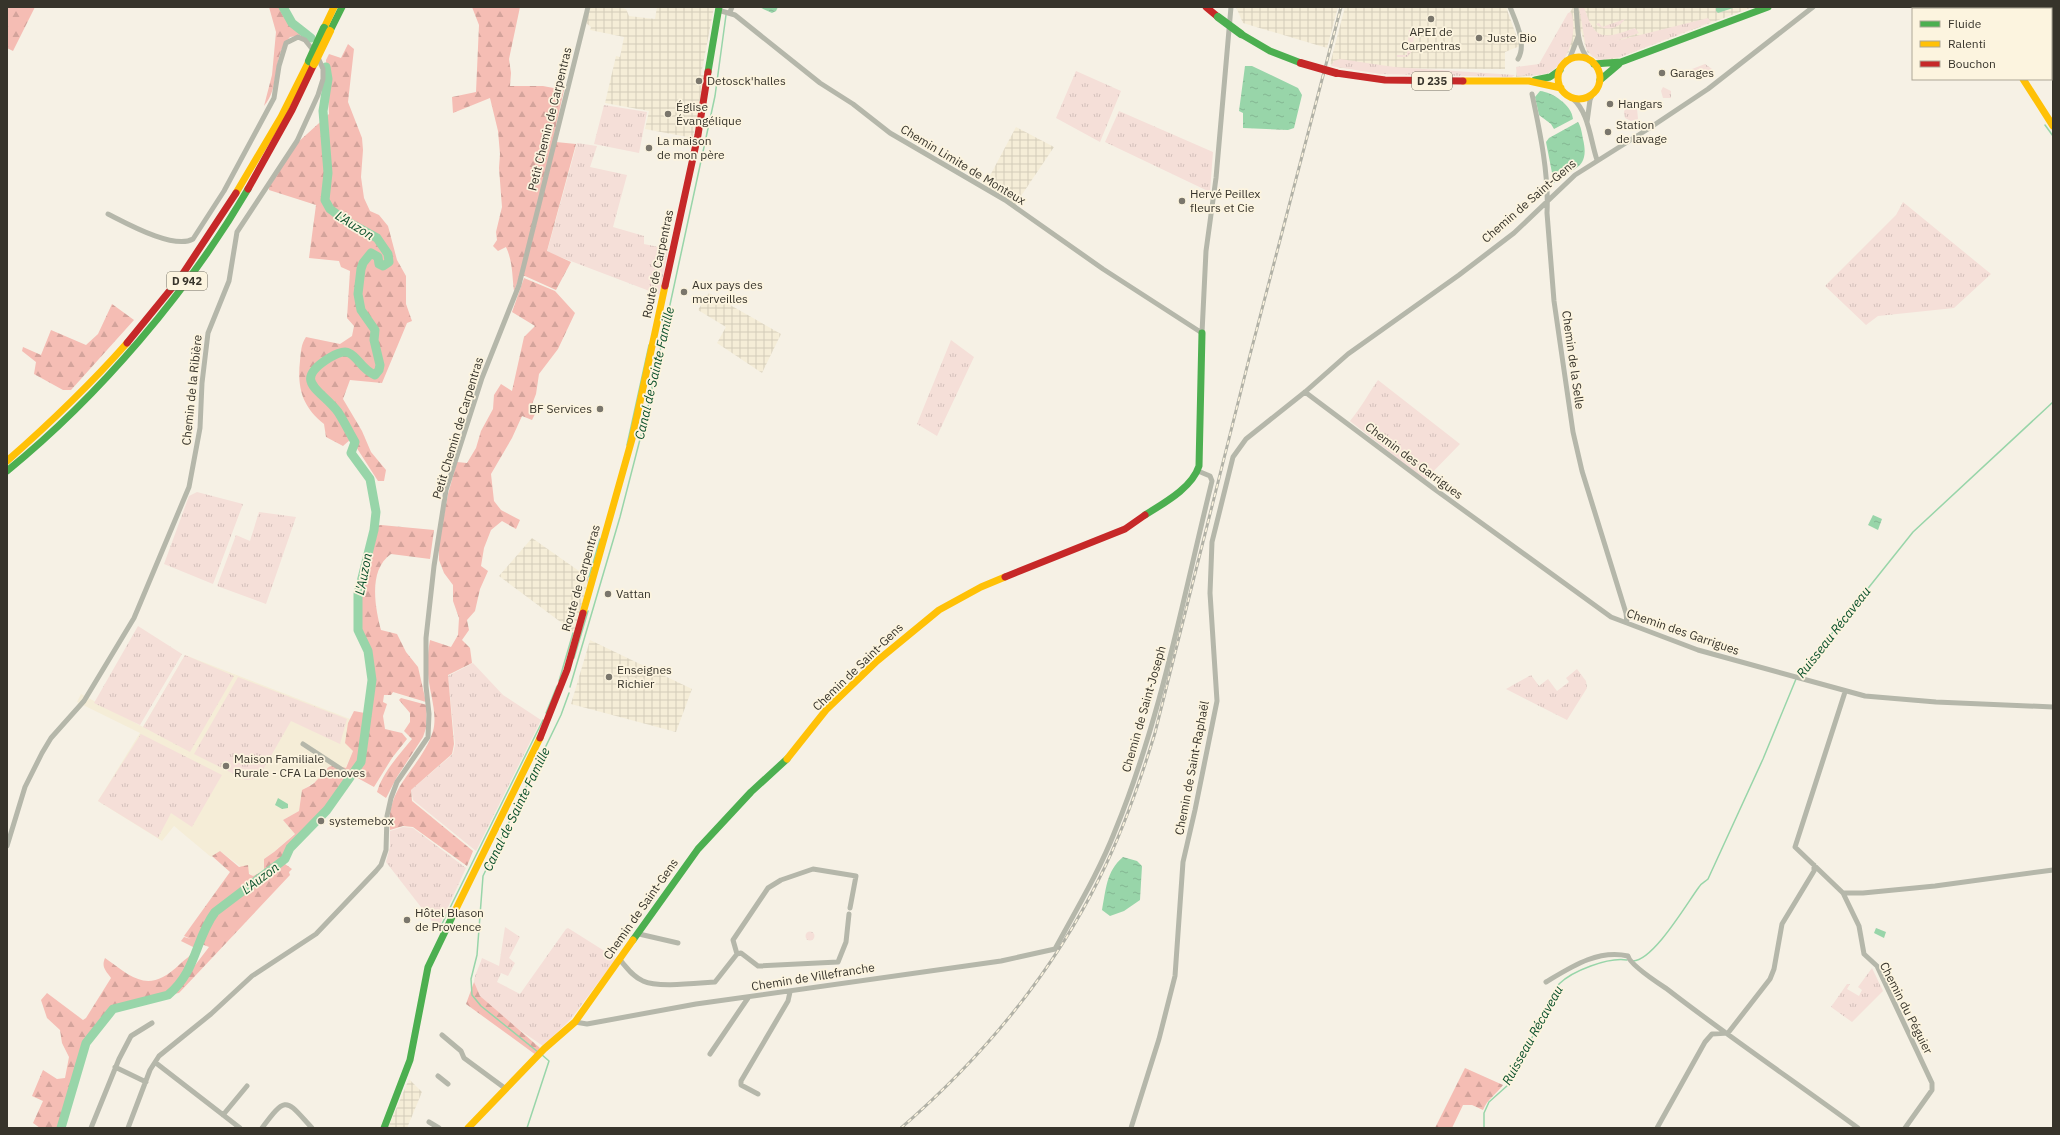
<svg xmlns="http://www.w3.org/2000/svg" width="2060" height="1135" font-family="'IBM Plex Sans',sans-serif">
<defs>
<pattern id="industrial-grid" width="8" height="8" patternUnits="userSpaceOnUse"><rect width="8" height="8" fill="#f5edd7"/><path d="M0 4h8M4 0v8" fill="none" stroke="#d3ccb9"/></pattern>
<pattern id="grass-tufts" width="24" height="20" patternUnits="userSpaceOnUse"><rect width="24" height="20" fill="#f5dfd8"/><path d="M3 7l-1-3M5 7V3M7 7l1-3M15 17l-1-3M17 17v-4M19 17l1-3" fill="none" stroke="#d3c0ba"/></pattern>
<pattern id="forest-firs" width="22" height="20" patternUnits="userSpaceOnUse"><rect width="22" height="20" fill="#f5bdb4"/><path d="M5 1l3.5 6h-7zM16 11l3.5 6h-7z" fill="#d3a39b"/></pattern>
<pattern id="park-crowns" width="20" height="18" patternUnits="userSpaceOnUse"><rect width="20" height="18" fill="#f5dfd8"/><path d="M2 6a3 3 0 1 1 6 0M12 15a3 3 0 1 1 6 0" fill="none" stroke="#d3c0ba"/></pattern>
<pattern id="water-ripples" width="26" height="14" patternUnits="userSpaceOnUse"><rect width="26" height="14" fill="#98d5a9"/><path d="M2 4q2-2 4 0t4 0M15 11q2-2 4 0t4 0" fill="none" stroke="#84b792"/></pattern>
</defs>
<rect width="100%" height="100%" fill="#f6f1e5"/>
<!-- built -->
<path fill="#f5edd7" d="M185,655L350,719L353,751L345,769L326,768L317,781L302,790L299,811L283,820L295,833L274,852L264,859V871L253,876L220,851L211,857L174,826L162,841L98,801L140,733L77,702L81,694L143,727Z"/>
<!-- industrial -->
<path fill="url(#industrial-grid)" d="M590,7H618L626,9L629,16L655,19L657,7H714L701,75H706L693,138L645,129L649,111L605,103L616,56L620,57L624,37L590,30L591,27L586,23Z
M1236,7H1338L1327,48L1243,23Z
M1345,7H1506L1520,46L1505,52V69L1341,68L1330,64Z
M1573,7H1753L1612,60L1600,61L1587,52L1581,31L1566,57L1547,74L1516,77L1517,70L1540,64Z
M1988,7H2038L2037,9H1989Z
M1016,127L1054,147L1015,205L985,185Z
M709,293L781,334L762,373L717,343L726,327L698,310Z
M532,538L589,578L574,632L499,576Z
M590,640L692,689L676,732L571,704Z
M409,1079L422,1092L407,1128H388Z"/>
<!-- grass -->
<path fill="url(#grass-tufts)" d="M1579,7H1584C1595,42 1604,39 1635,28L1639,33L1616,41L1708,18L1711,22L1620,57L1599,60L1592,56L1586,48Z
M1571,12C1578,31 1569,62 1550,72C1542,76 1526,75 1517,76L1516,67L1539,64L1568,13Z
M1625,19C1619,29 1604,32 1596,24L1599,23L1602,27Z
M1409,30H1414L1413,50L1407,57H1397V55H1407Z
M1340,59L1394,67L1515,75L1512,77L1380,74L1331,66L1334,61Z
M1705,64L1712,69L1698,80L1692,69Z
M1076,71L1121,91L1100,142L1056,118Z
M1663,87L1671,91V98H1663L1661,91Z
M1634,100L1637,108L1638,119L1631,121L1625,118L1624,112L1627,103Z
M604,105L647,112L639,153L594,144Z
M1119,111L1213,152L1210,192L1105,142Z
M577,143L597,146L590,167L627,175L613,227L644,236V244L668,249L660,295L547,252Z
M1903,202L1991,274L1954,308L1878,316L1866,325L1825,286L1896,215Z
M951,340L974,357L937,436L917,424Z
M1378,380L1460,444L1425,480L1350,421C1361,408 1368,394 1378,380Z
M197,492L243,504L213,584L164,564L189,496Z
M259,512L296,517L266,604L217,586L236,535L250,541Z
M138,626L182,654L140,725L94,703Z
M185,655L234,676L190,752L143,727Z
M473,663L503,695L541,720L476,851L413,800L411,790L453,754L455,744L448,676Z
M1577,669L1586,681L1587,688L1567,720L1506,689L1531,675L1539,686L1548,679L1557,691L1569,682L1566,678Z
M238,677L347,719L340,744L291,721L260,775L255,779L246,780L194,754Z
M141,734L222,775L192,827L171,813L158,838L98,801Z
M403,827L413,828L466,868L438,929L386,862L390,847V831Z
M505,927L520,937L509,958L515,963L508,976L501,973L497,982L520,994L566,929L568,928L614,957L615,960L571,1019L543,1046C527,1034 473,1002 474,981C475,974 480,965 482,958L499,966Z
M1872,968L1883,991L1852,1022L1831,1007L1847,984H1850L1847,989L1859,996L1862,990L1858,987Z"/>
<!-- forest -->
<path fill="url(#forest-firs)" d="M7,7H35L13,51L7,48Z
M269,7H281L284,17L303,35L290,37C271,56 281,87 264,106L272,75L276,32Z
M472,7H520L509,59L511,73L510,86H543L564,90L554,135L556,142L576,144L547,251L571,262L556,290L525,276H520L514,291C512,276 513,262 506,247L498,251L493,246L497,240L496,232L502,207L499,168L500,154L498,131L490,98L453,113L452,97L476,92L479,25Z
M348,44L354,49L348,102L362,138L363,150L361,177L364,198L370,211L379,215L388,226L397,260L406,276V304L412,321L407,323L382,383L350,380L343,399L362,431L371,452L386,470L384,481H378L351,439L343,446L326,437L324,424C302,407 297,387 300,361C301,352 301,344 306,337L340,344L352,336L354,326L347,318L350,271L341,267L339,261L309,258L316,205L269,190V187L296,144L329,114L326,60L329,54L341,58Z
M524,278L555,291L575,313L558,349L539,374L536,394L531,407L536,412L532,420L522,416L512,438L491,474L494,501L501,510L520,520L516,529L502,521L491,530L484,548L481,566L488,571L480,589L475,611L467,620L469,630L462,640L470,648L472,663L448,675L454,744L452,754L411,790L412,801L473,851L467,866L413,827L403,826L390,830C385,786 421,769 433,731C438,714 429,691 428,674C427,662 428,651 430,640L451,647L458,635L459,618L453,601V585L444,573L439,560V541L448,494L457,462L467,463L476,448L481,431L493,409L494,395L501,384L512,391L524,337L535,326L512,312Z
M112,304L134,320L71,390H63L34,374L36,362L22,351L23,347L41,355L51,330L86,345L98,334Z
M381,525L434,530L430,559L391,554C368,570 375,607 381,630L397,634L406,652L418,667L426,702L393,692L391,695H384L383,702L387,704L383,716L385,729L402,733L407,739L392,758L374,787L354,776L331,808L292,847L290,855L284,860L285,864L292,869L289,872L290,875L179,993L173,994L209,947L199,943C191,962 184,980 168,994L111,1009L85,1041L60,1128H40L33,1123L43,1101L32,1096L43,1070L57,1079L65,1078L69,1057L62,1043L60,1030L47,1018L41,1000L47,993L83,1020L86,1018L111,978C106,971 101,967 105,958C134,979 149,994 180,964C186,958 193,955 195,948L181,941L184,937L191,939L184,936L230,872L212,856L220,851L239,867L248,865L249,874L253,876L264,871V859L274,852L295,834L283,820L299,811L302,790C307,787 313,785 316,781C330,769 324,762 346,768L353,751L345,743L348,723L354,711L370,714L375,680L371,651L360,630L361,594L375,526Z
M401,698L427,705L426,728L423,737L397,777L386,798L377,792C383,772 399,755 412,739L404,731L410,722V713L399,700Z
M474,982L480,996L540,1048L536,1055L466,1004Z
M1465,1068L1503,1085C1495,1096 1488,1098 1483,1110L1472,1105H1463L1452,1128H1435Z"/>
<!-- park -->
<path fill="url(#park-crowns)" d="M805.5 936a4.5 4.5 0 1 1 9 0a4.5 4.5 0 1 1-9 0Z"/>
<!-- water -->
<path fill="url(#water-ripples)" d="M759,7H778L776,11L772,13Z
M1716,7H1736L1718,13L1716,11Z
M1245,66H1252L1298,88L1302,95L1294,128L1288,130L1243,128V113L1239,111Z
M1540,91C1552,92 1572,105 1573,119L1554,129L1551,124L1539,115L1535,97Z
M1578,122C1581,126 1582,134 1583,139C1590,169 1574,167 1554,183L1546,142L1549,138Z
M1873,515L1882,519L1878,530L1868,525Z
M278,798L288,804V808L282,809L275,805Z
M1123,857L1137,861L1142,866L1140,900L1124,911L1110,916L1102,910C1106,890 1106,871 1123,857Z
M1876,928L1886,932L1884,938L1874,933Z"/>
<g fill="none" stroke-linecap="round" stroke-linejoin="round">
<!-- stream -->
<path stroke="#98d5a9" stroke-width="1.5" d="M2045,125L2053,136
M627,445L649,345
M589,577L600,539
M574,658L588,611
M1798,676L1913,532L2053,402
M559,681L573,633
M570,687L620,517L646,416L715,96L726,15
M546,713L557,686
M440,928L543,720
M1633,961C1654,960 1687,903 1699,887C1701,883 1705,882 1708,879L1763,759L1796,679
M538,1052L481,1006L472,995L471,979L477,955L483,876L561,715L569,693
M527,1128L549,1061L541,1054
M1484,1128V1113L1489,1102L1508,1085L1559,984C1572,971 1608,957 1627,960"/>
<!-- river -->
<path stroke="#98d5a9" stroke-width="9" d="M283,7L292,23L311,38
M61,1128L86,1043L113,1009L168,995C197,971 195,939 215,912L285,859L290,848L327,810L361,762L372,680L368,651L358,630V594L374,530L376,512L370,479L351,453L355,442C349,432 344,421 338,412C321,389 291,382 329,358C334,355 344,350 349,353C358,357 362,370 375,375L379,370L380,365L374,340L375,330L361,310L358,294L361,269L363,263L371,253L378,257L379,264L383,266L389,262L388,254L377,238L346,221L330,209L325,200L328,173L323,111L328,79L326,67"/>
<!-- street -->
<path stroke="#b5b7aa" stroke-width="5" d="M1510,7C1516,22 1527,44 1518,59
M1576,7C1578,26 1576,45 1589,60
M718,10L735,15L820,83L853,104L890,133L1005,200L1103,269L1202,333L1206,251L1216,178L1231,7
M730,12L732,7
M1569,60L1578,37
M1532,94C1540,132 1549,174 1547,213L1554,301L1573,432L1582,471L1626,613L1627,623
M1572,98C1589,112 1590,139 1597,160
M1587,122L1590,100L1593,93
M1305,392L1433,488L1611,617L1698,650L1865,696L1936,702L2053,707
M1845,692L1795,847L1843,893L1859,926L1864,954L1877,966L1932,1083V1090L1905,1128
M303,744L344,771
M7,846L25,787L42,753L51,738L84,701L134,618L189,487L200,428L202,383L208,333L229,281L237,232L297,141L318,95L323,79V69L317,55L305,40L298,37L286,43L279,66L274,98L224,191L193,239C174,250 126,223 108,214
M1843,893H1863L1935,886L2053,870
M639,934L678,943
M737,954L733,940L768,888L781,880L813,869L856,876L850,908
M620,960C627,968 633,977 643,981C657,988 698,983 715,982L737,954L741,953L758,966L838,962L846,942L849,914
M1546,982C1571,967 1598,949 1628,956C1630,965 1658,983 1667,989C1729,1037 1794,1081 1858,1128
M575,1022L587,1024L696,1004L1001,961L1055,949C1076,910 1099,872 1115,831C1161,719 1183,598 1212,481L1210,476L1198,471
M442,1035L461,1051L464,1058L506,1089
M710,1054L748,998
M156,1063L240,1128
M115,1067L146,1082
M438,1076L448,1084
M758,1094L741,1085V1081L788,1001L790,992
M223,1115L247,1086
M429,1122L439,1128
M91,1128L119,1059L131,1036L152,1023
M128,1128L150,1070L159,1056L211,1014L252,976L316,934L376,871L381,865L386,850L387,816L391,798L397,782L428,737L429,714L426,686V638L434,566L446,490L482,378L519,285L588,7
M262,1128C287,1094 286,1100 312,1128
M1131,1128L1159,1039L1175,976L1183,862L1195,810L1217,701L1210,593L1212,542L1233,457L1246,439L1305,392L1348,354L1459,275L1514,233L1575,175L1648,129L1708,89L1813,7
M1657,1128L1705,1042L1712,1034L1728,1033L1770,979L1774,969L1782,924L1814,871V865"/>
<!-- fast -->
<path stroke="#4caf50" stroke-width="7" d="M1982,7L1983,9
M330,31L342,7
M1241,34L1270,51L1301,63
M1594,64L1621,62L1768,7
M708,72L719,7
M1535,80L1550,77L1560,70
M1600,80L1619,64
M7,471C99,396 188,292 248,189
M1145,515C1164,503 1192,488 1199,466L1202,333
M633,940L698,849L751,792L787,759
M384,1128L410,1060L428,967L454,913"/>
<!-- slow -->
<path stroke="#ffc107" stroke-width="7" d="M324,28L334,7
M1558 78a21 21 0 1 1 42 0a21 21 0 1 1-42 0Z
M2023,79L2053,126
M1463,81H1529L1561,88
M236,193L281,117L309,61
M7,461C49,424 89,386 127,343
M583,613L632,439L665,286
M787,759L826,710L877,661L939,610L981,587L1005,577
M454,913L540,738
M468,1128L544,1049L575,1022L633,940"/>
<!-- jam -->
<path stroke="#c62828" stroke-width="7" d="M1206,7L1218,17
M1336,73L1385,80L1463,81
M248,189L292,110L314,64
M665,286L698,135L708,72
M127,343L180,278L236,193
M1005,577L1125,529L1145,515
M540,738L567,670L583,613"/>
<!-- rail casing -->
<g stroke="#b1b1a6" stroke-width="3">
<path id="rail" d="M901,1128C983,1057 1052,974 1100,877C1123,831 1140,782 1155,733L1250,355L1341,7"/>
</g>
<!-- rail -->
<use href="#rail" stroke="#fcf4df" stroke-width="1.5" stroke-dasharray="4.5" stroke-linecap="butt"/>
<!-- fast-bridge -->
<path stroke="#4caf50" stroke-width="8" d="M1218,17L1241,34
M309,61L324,28"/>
<!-- slow-bridge -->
<path stroke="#ffc107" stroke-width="8" d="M314,64L330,31"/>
<!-- jam-bridge -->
<path stroke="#c62828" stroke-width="8" d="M1301,63L1336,73"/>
</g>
<!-- markers -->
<g fill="#7a766c" stroke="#fcf4df" stroke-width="1.5">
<circle cx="1431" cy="19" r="4"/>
<circle cx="1479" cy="38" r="4"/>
<circle cx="1662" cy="73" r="4"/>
<circle cx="699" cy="81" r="4"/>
<circle cx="1610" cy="104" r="4"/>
<circle cx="668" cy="114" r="4"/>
<circle cx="1608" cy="132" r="4"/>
<circle cx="649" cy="148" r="4"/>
<circle cx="1182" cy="201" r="4"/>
<circle cx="684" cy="292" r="4"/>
<circle cx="600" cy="409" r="4"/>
<circle cx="608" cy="594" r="4"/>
<circle cx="609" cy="677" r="4"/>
<circle cx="226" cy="766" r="4"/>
<circle cx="321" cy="821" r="4"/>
<circle cx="407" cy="920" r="4"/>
</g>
<g text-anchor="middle" stroke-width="3.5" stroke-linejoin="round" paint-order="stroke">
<!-- shield labels -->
<g fill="#fcf4df" stroke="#726e61" stroke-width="1">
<rect x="1412" y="72" width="40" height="18" rx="3"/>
<rect x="167" y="272" width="40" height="18" rx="3"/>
</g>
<g font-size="11" font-weight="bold" fill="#37342b">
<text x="1432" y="85">D 235</text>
<text x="187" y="285">D 942</text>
</g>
<!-- poi labels -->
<g font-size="12" fill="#37342b" stroke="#fcf4df" text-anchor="start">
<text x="1431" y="36" text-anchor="middle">APEI de<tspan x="1431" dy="14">Carpentras</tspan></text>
<text x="1487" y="42">Juste Bio</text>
<text x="1670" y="77">Garages</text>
<text x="707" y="85">Detosck'halles</text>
<text x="1618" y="108">Hangars</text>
<text x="676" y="111">Église<tspan x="676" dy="14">Évangélique</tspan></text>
<text x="1616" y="129">Station<tspan x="1616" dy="14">de lavage</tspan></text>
<text x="657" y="145">La maison<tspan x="657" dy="14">de mon père</tspan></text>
<text x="1190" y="198">Hervé Peillex<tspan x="1190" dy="14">fleurs et Cie</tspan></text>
<text x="692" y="289">Aux pays des<tspan x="692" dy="14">merveilles</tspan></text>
<text x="592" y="413" text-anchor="end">BF Services</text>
<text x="616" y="598">Vattan</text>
<text x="617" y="674">Enseignes<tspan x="617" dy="14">Richier</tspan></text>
<text x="234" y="763">Maison Familiale<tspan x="234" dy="14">Rurale - CFA La Denoves</tspan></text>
<text x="329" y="825">systemebox</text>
<text x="415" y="917">Hôtel Blason<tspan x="415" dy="14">de Provence</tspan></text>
</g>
<!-- street labels -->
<g font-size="12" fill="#37342b" stroke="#fcf4df">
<text transform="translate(550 119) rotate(-76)" y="4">Petit Chemin de Carpentras</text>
<text transform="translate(963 165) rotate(31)" y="4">Chemin Limite de Monteux</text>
<text transform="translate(1529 201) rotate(-41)" y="4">Chemin de Saint-Gens</text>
<text transform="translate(658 264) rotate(-78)" y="4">Route de Carpentras</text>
<text transform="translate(1573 360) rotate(82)" y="4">Chemin de la Selle</text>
<text transform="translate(192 390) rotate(-84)" y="4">Chemin de la Ribière</text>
<text transform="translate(458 428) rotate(-73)" y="4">Petit Chemin de Carpentras</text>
<text transform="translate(1414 461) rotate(37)" y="4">Chemin des Garrigues</text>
<text transform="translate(581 578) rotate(-74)" y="4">Route de Carpentras</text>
<text transform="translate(1683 632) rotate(19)" y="4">Chemin des Garrigues</text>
<text transform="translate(858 667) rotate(-44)" y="4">Chemin de Saint-Gens</text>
<text transform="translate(1144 709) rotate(-74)" y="4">Chemin de Saint-Joseph</text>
<text transform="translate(1192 768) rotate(-79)" y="4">Chemin de Saint-Raphaël</text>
<text transform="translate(641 909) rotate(-55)" y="4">Chemin de Saint-Gens</text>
<text transform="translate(813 977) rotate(-9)" y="4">Chemin de Villefranche</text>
<text transform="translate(1906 1008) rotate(63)" y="4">Chemin du Péguier</text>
</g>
<!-- water labels -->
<g font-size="13" font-style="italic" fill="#0a502b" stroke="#fcf4df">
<text transform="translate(355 225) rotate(32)" y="5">L'Auzon</text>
<text transform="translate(654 373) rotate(-77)" y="5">Canal de Sainte Famille</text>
<text transform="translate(363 574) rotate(-79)" y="5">L'Auzon</text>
<text transform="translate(1833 632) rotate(-52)" y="5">Ruisseau Récaveau</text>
<text transform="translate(516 809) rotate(-64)" y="5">Canal de Sainte Famille</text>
<text transform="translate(260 878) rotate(-37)" y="5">L'Auzon</text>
<text transform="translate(1532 1035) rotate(-61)" y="5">Ruisseau Récaveau</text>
</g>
</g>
<!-- border -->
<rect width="2060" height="1135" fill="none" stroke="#37342b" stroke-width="16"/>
<!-- legend -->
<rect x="1912" y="8" width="140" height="72" fill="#fcf4df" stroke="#ada797"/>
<rect x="1920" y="21" width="20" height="6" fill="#4caf50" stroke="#ada797"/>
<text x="1948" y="28" font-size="12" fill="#37342b">Fluide</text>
<rect x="1920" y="41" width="20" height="6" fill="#ffc107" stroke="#ada797"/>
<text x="1948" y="48" font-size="12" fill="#37342b">Ralenti</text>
<rect x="1920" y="61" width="20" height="6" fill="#c62828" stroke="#ada797"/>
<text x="1948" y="68" font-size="12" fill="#37342b">Bouchon</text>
</svg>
